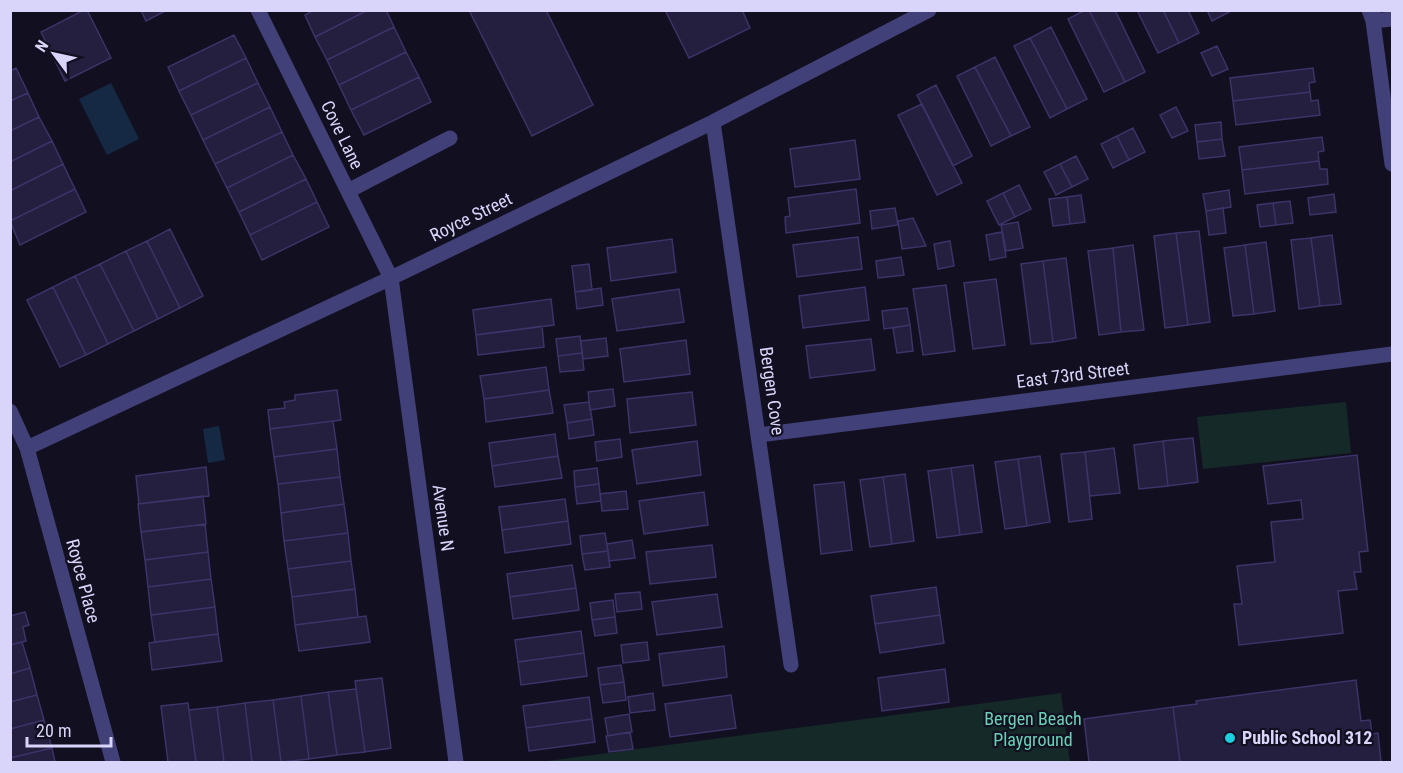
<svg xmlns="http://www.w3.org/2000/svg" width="1403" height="773" font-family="'Roboto Condensed',sans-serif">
<rect width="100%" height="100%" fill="#121020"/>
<!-- green -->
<path fill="#142928" d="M1346,402L1351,453L1203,469L1197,417Z
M1061,693L1070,762H540Z"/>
<!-- water -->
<path fill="#152844" d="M111,83L139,139L107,155L79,99Z
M219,426L225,460L208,463L203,429Z"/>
<!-- building -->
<path fill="#241e3f" stroke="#3d3368" stroke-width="1.5" d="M84,10H87L111,58L65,81L41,32Z
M141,10H167L146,21Z
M314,10H368L315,37L305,15Z
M368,10H386L394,27L327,60L315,37Z
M469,10H546L593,105L532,136Z
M665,10H742L750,28L689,58Z
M1085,10H1089L1125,82L1104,92L1068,19Z
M1089,10H1115L1145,72L1125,82Z
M1137,10H1163L1179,43L1158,53Z
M1163,10H1188L1199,33L1179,43Z
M1207,10H1233L1212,21Z
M394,27L406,52L339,85L327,60Z
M1051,27L1087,99L1067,109L1030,38Z
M234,35L246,58L179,91L168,67Z
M1030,38L1067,109L1050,118L1014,46Z
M1217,46L1228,69L1212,76L1201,53Z
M406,52L419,77L351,110L339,85Z
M995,57L1030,127L1011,136L975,67Z
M246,58L258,83L191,115L179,91Z
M975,67L1011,136L991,146L957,76Z
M16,68L28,93L10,101V71Z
M1313,68L1315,82L1309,83L1310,92L1233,101L1230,78Z
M419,77L431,102L364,135L351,110Z
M258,83L270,107L203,140L191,115Z
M936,85L972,156L953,166L917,95Z
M1310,92L1311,101L1318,100L1320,115L1236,125L1233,101Z
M28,93L39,117L10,131V101Z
M922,104L962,183L937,195L898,115Z
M270,107L282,132L215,164L203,140Z
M1176,107L1188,131L1172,138L1160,115Z
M39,117L52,141L10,162V131Z
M1221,122L1222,139L1197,142L1195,125Z
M1133,128L1145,152L1129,160L1117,136Z
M282,132L293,155L227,188L215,164Z
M1117,136L1129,160L1113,168L1101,144Z
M1322,137L1324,151L1318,152L1319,161L1242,170L1239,147Z
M1222,139L1225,156L1199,159L1197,142Z
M855,140L860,179L795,187L790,149Z
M52,141L63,164L10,191V162Z
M293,155L306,179L239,212L227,188Z
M1076,156L1088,179L1072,187L1060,164Z
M1319,161L1320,169H1327L1328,184L1245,194L1242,170Z
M63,164L75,189L10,221V191Z
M1060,164L1072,187L1056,195L1044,172Z
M306,179L317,202L250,235L239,212Z
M1019,185L1031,209L1015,217L1003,193Z
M75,189L86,212L20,245L10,221Z
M856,189L860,223L786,233L785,217L790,216L788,198Z
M1229,190L1231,207L1206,211L1203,194Z
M1003,193L1015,217L999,225L987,201Z
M1334,194L1336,212L1310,215L1308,198Z
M1081,195L1085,222L1070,224L1067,197Z
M1067,197L1070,224L1053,226L1049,199Z
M1290,201L1293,223L1276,225L1273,203Z
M317,202L329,227L262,260L250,235Z
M1273,203L1276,225L1260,227L1257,205Z
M895,208L898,225L872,229L870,211Z
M1223,208L1226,233L1209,235L1206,211Z
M913,218L926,246L902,249L898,221Z
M1018,222L1023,248L1006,251L1001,225Z
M170,229L203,296L180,308L147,241Z
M1199,231L1210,322L1188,325L1176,233Z
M1002,232L1006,257L990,260L986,235Z
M1176,233L1188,325L1165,328L1154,236Z
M1332,235L1341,304L1320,306L1311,238Z
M858,237L862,269L797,277L793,245Z
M1311,238L1320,306L1299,309L1291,240Z
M672,239L676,272L611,281L607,248Z
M147,241L180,308L158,319L126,251Z
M950,241L954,266L938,269L934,244Z
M1266,242L1275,311L1254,314L1245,245Z
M1133,245L1144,330L1121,332L1113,248Z
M1245,245L1254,314L1233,316L1224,248Z
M1113,248L1121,332L1099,335L1088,251Z
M126,251L158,319L134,331L100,264Z
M901,257L904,275L878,278L876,261Z
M1066,258L1076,338L1053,342L1043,261Z
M1043,261L1053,342L1031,344L1021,264Z
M100,264L134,331L108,344L75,276Z
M589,264L592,290L575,292L572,266Z
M75,276L108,344L86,355L53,287Z
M996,279L1005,345L973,349L964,283Z
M946,285L955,351L923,355L913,289Z
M53,287L86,355L60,367L27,300Z
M865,287L869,320L803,328L799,296Z
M601,288L603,305L577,309L575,292Z
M679,289L684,322L617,331L612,299Z
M551,299L554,325L476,335L473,310Z
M907,308L910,325L884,329L882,311Z
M910,325L913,351L897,353L893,328Z
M542,326L544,347L478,355L476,335Z
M580,336L582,353L558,356L556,339Z
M606,338L608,356L583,359L581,341Z
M871,339L875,370L810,378L806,346Z
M686,340L690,374L624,382L620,349Z
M582,353L584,370L560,372L558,356Z
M546,367L549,390L484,399L480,376Z
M613,389L615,406L590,410L588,392Z
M337,390L341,420L270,429L268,410L285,408L284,402L295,400V395Z
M549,390L553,413L486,422L484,399Z
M692,392L696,425L630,433L627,399Z
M589,402L592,419L567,423L564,405Z
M592,419L594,435L569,439L567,423Z
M333,421L337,449L274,457L270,429Z
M555,434L558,456L492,466L489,443Z
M1193,438L1198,482L1168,486L1163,441Z
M620,439L622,457L597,461L595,442Z
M697,441L701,475L637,484L632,450Z
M1163,441L1168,486L1139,489L1134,445Z
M1114,448L1120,493L1090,496L1085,452Z
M337,449L340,477L278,484L274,457Z
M1085,452L1092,519L1069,522L1061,454Z
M1357,455L1368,551L1359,552L1361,572H1354L1357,589L1338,591L1343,633L1239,645L1234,604H1242L1237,566L1275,562L1271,522L1303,519L1301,500L1268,504L1263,466Z
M558,456L562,478L495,487L492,466Z
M1040,456L1050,522L1027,526L1018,459Z
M1018,459L1027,526L1005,529L995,462Z
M973,465L982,532L960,535L951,468Z
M206,467L209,496L139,504L136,476Z
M597,468L599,484L575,487L574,471Z
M951,468L960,535L937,538L928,471Z
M905,474L914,541L892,544L883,477Z
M340,477L344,504L281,513L278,484Z
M883,477L892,544L870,547L860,480Z
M844,482L852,550L821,554L814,485Z
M599,484L601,501L577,504L575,487Z
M626,491L628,509L602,511L600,494Z
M704,492L708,525L644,534L639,501Z
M203,496L206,524L141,532L138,504Z
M565,499L568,521L502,530L499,507Z
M344,504L348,533L284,541L281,513Z
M568,521L571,544L505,553L502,530Z
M205,524L208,552L145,560L141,532Z
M348,533L351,561L288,569L284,541Z
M605,533L608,551L582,554L580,536Z
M632,540L635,558L609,561L607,544Z
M712,545L716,577L650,584L646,552Z
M608,551L610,567L585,570L582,554Z
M208,552L211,579L148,587L145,560Z
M351,561L355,589L292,597L288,569Z
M572,565L576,588L510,597L507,574Z
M211,579L215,607L151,615L148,587Z
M936,587L940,615L875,624L871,596Z
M576,588L579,610L513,619L510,597Z
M355,589L358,617L295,625L292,597Z
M640,592L642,609L617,612L615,594Z
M717,594L722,627L657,635L652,602Z
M613,600L615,617L592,620L590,603Z
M215,607L218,634L155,642L151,615Z
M25,612L29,625L23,627L26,641L10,645V616Z
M940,615L944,643L880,653L875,624Z
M366,616L370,642L299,651L295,625Z
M615,617L617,633L595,636L592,620Z
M581,631L584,653L518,662L515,640Z
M218,634L222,661L152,670L149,643Z
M22,642L30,668L10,674V645Z
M647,642L649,660L623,663L621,645Z
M724,646L727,677L663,686L659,654Z
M584,653L587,676L521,685L518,662Z
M621,665L624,682L600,685L598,668Z
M30,668L37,695L10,702V674Z
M945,669L949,702L882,711L878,678Z
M382,678L391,748L365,752L355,681Z
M1356,680L1361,721L1370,720L1372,734L1378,733L1381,762H1180L1173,707L1197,704L1196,701Z
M624,682L626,700L603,703L600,685Z
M356,689L365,752L337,755L328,692Z
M328,692L337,755L309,759L301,696Z
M653,693L655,710L630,713L628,697Z
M37,695L44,720L10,729V702Z
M731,695L736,728L670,737L665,704Z
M301,696L309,759L281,762L273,700Z
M589,697L592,719L526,728L523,706Z
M273,700L281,762H252L245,703Z
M188,703L196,762H168L161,706Z
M245,703L252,762H224L217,707Z
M217,707L224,762H196L189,710Z
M1173,707L1180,762H1089L1084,719Z
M629,714L632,732L608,736L605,718Z
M592,719L595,742L529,751L526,728Z
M44,720L52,748L10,758V729Z
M630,732L633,749L609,752L606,736Z
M52,748L55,762H10V758Z"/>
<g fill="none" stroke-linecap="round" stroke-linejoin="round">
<!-- street -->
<path stroke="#424079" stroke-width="15" d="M258,10L391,278L456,762
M1369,10L1373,21L1392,164
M1373,13V21L1392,19
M713,122L791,665
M348,191L450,138
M10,411L27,448L113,762
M759,435L1392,354
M27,448L391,278L713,122L929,10"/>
</g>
<!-- markers -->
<circle fill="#1ccede" stroke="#121020" stroke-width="2" cx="1230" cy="738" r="6"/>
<g text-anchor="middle" stroke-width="4.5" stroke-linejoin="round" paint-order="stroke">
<!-- street labels -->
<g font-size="18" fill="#d8d4fa" stroke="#121020">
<text transform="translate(342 135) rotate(64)" y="6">Cove Lane</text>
<text transform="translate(471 217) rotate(-26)" y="6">Royce Street</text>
<text transform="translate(1073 375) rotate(-7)" y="6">East 73rd Street</text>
<text transform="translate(772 391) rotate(82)" y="6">Bergen Cove</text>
<text transform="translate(443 518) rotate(82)" y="6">Avenue N</text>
<text transform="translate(83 581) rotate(75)" y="6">Royce Place</text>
</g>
<!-- park labels -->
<g font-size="18" fill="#69d0b5" stroke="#121020">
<text x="1033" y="725">Bergen Beach<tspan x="1033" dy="21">Playground</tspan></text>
</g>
<!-- poi labels -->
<g font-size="18" font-weight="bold" fill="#d8d4fa" stroke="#121020" text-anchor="start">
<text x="1242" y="744">Public School 312</text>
</g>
</g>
<!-- border -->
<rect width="1403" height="773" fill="none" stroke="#d8d4fa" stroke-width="24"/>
<!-- north arrow -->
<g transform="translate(54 54) rotate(303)" stroke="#121020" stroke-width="4.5" paint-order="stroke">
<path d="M0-4.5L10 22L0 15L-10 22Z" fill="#d8d4fa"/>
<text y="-9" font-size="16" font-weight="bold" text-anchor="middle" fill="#d8d4fa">N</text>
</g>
<!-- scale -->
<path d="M27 737v9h84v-9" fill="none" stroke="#d8d4fa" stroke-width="3"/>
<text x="36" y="737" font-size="18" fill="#d8d4fa" stroke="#121020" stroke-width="4.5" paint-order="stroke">20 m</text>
</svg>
